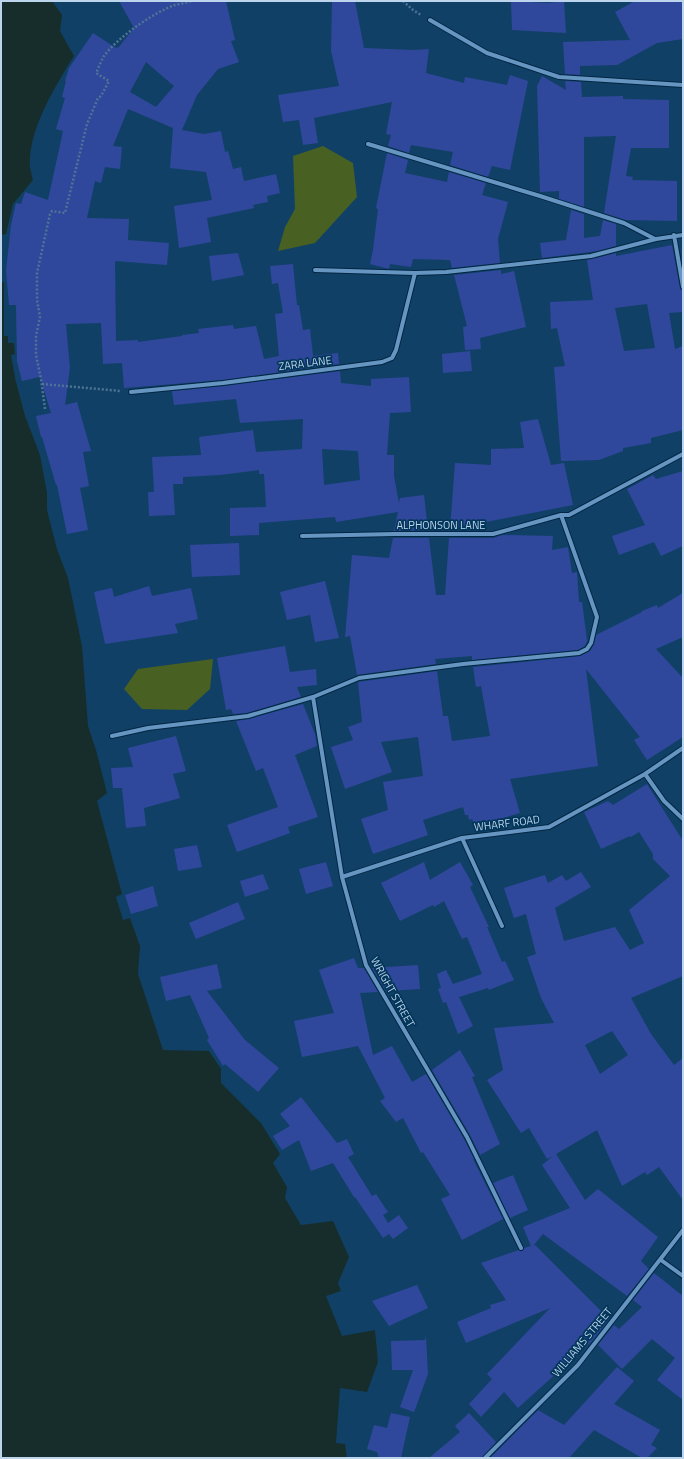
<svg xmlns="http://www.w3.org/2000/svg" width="684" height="1459" font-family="'Titillium Web',sans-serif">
<rect width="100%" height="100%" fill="#114067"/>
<!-- green -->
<path fill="#486021" d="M323,146L353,163L357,197L315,243L278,251L285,227L295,209L293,156Z
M213,659L210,689L187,710L142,709L124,689L138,669Z"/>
<!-- water -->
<path fill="#172d2b" d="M1,1H52L62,15L60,31L74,56C56,85 32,124 30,158C29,165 31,173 33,180L13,204L6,234L1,235Z
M1,282H4V336H8V343H14L15,354L11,355L15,378L25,416L40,455L47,493V510L57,549L68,578L82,646L88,726L96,750L107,793L97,801L122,894L116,897L123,920L130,918L140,946L138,974L163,1050L209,1051L221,1069V1083L261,1123L280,1154L273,1163L287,1187L285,1198L301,1225L333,1221L349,1257L338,1283L341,1291L326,1296L342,1336L375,1330L378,1362L367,1392L340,1388L336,1443L345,1444L347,1458H1Z"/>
<!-- building -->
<path fill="#2f489c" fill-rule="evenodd" d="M119,1H226L235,40L231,41L239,62L218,69L197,95L182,130L204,134L221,131L225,152L228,151L233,169L241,167L244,181L276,174L280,193L267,196L268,202L253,205L254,208L207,218L211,242L179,248L174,206L212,200L206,172L170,168L173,128L128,109L113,146L122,147L120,169L105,167L101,183L95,181L87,218L129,219L128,240L169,243L167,265L115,261L116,341L138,340V342L182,336V335L199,333L198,329L233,325L234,329L256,326L264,359L279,356L275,314L283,313L278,283L272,284L270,266L293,264L297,305H299L303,330L310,329L313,356L338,353L339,364L223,380L124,388L122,363L103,364L101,323L66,324L70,368L65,405L77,402L91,451L83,452L89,486L80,488L88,530L67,534L57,485H56L42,437H41L36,416L51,413L40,377L22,381L17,361L16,305H9L6,271L11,225L16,203L21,204L25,192L48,200L63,131L56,129L65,98L62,97L66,81H65L69,68L93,33L116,48L117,47L118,48L134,28ZM146,62L174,86L156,107L130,92Z
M332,1H355L364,48L414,50L429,49L426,73L464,83L465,77L507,85L510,75L528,81L510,170L492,166L488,177L450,165L453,152L411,145L409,153L388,146L391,135L386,134L392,102L314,118L318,143L303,145L299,120L283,122L278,95L339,86L331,51Z
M511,1L548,3L564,1L566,33L512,30Z
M635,1H683V39L657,43L617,65L580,66V75L565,74L563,42L630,40L615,12Z
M542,76L566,90L565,81L581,82L582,97L623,96V99L669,100V148H631L626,176L633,177L632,180L677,181V221L626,220L604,213L616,136L584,137V207L559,199V191L540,192L537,86Z
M387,153L408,160L405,173L447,182L449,172L486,183L482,195L508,202L498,239L500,263L452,268L450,260L413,259L411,267L390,264L389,269L370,264L373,250L378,209L376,208Z
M571,210L584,214V238L600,236L603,220L616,224V246L598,251L542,258L540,243L566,240Z
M672,245L680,288L683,290V312L669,313L675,349L683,346V430L651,438V443L623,448V451L599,460L561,461L554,367L565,366L557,328L551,329L550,302L593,300L587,260L616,253V256ZM647,304L655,348L624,351L615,308Z
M238,253L244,275L212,281L209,256Z
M501,270V274L514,271L526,327L480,338L481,349L465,350L463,327L467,326L454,275Z
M470,351L472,371L443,373L442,354Z
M340,371L341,383L371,386V379L409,377L411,412L390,413L387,455H394V476L399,503L400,498L424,495L428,530L394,531L398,512L336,522L335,517L259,523V535L230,536V508L266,507L264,474H259V470L220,475L183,477V484H173L175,515L149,516L148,492H154L152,457L201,455L199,437L253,430L256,452L302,449L303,419L240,423L236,399L174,405L172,391L223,386ZM322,449L358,451L360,480L324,485Z
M538,419L551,465L564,463L573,505L450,529L455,463L491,465V449L524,448L520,422Z
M683,471V546L661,556L654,542L619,555L612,536L645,525L627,489L653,475L656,479Z
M502,535L553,536L552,550L568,547L572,573L577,572L579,602H582L587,640L588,639L585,646L578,650L472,660V656L435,659L436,664L357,675L350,636L345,637L352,555L389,558L393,538H429L436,595H445L449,538H493Z
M239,543L240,575L192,577L190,545Z
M325,581L339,638L315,642L310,615L287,620L280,592Z
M149,586L152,596L191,588L198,619L175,624L178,633L105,644L94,592L112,588L114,597Z
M683,593V637L656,649L683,678V737L647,760L634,740L640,737L586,669L598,766L510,779L520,813L475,826L472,819L469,820L468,815H465L463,807L423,820L428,835L373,854L361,819L388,810L383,782L423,776L418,737L381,742L392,772L345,789L331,747L353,740L348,727L362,722L358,682L437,671L443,716H448L452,741L490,736L481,686L476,687L473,667L580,656L590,651L594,644L596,635L642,612V611L657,605L658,608Z
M285,646L290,672L316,669L317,685L297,687L301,697L247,713L233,714L231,709L226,710L217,658Z
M303,704L315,734L317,746L295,755L318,817L288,827L290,833L237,852L227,825L278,807L263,768L256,771L236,721L249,719Z
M176,736L186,771L173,774L180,798L144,808L146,826L126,828L122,788H113L111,768L133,767L128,748Z
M647,784L683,841V976L631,998L651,1034L674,1065L683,1058V1200L659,1167L647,1175L645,1172L622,1186L597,1130L556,1154L585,1200L598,1189L658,1237L641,1261L649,1269L627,1296L543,1234L533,1246L535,1245L609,1319L592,1341L518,1408L504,1392L481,1417L469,1404L492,1379L487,1374L550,1308L466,1343L457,1322L491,1308L490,1305L506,1300L481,1263L519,1250L522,1251L524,1248L531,1246L523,1227L570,1208L542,1165L553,1156L547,1159L529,1128L521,1133L487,1080L503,1070L494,1028L554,1023L541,998L527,957L536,954L526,914L514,918L504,888L545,875L548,883L562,875L566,881L581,872L591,887L555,908L564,941L615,927L630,950L644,943L629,910L670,876L653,859V854L639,832L631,837L630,836L601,849L584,812L608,801L613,805ZM612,1031L628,1055L600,1074L585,1045Z
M197,845L202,867L178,871L174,849Z
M326,862L333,886L306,894L299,869Z
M424,862L430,880L460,862L473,885L470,887L489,927H487L502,962L505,961L514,980L489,990L488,988L459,997L473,1026L458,1034L446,1002L443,1003L438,989L441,988L437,974L446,970L453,984L482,974L467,937L462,939L444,901L434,907L433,905L400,921L381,883Z
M263,874L269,889L245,897L240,881Z
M153,886L158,906L131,914L125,895Z
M238,902L245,919L196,939L189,923Z
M354,958L358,968H364L378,992L360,993L373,1055L392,1046L412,1082L426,1074L464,1139L474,1159H473L503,1219L462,1240L441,1199L450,1195L423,1152L421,1153L403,1118L396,1122L380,1101L385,1098L358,1046L302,1057L294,1021L334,1013L319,970Z
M217,964L222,988L207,991L245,1040L279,1068L258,1092L225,1064L223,1066L207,1040L209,1038L190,995L166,1001L160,977Z
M418,965L420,989L386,991L372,968Z
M460,1050L475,1076L472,1077L500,1144L480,1155L470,1135L432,1070Z
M301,1097L337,1143L347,1139L354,1154L348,1157L372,1196L376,1194L388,1212L383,1215L388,1223L399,1215L408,1228L393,1239L389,1234L383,1238L355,1197H354L333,1163L311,1171L299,1140L282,1150L273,1136L290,1126L280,1114Z
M513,1175L528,1210L510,1218L493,1183Z
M654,1273L683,1296V1400L657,1380L675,1358L652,1339L622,1369L598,1345L614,1325L619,1329L642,1307L633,1300Z
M417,1285L428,1308L389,1326L372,1301Z
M426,1336L428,1374L414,1412L400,1407L413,1370H392L391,1341L425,1340Z
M617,1367L634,1381L614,1404L660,1430L651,1445L657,1448L647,1458H642L594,1430L569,1458H490L538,1410L564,1425Z
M391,1413L410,1417L401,1458H379L377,1452L367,1449L374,1425L387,1428Z
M469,1413L496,1442L482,1458H429L460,1432L455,1426Z"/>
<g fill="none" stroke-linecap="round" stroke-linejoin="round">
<!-- street casing -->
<g stroke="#022643" stroke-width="6">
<path id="street" d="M430,20L487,53L559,77L683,85
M368,144L540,196L624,223L655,239
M674,235L683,287
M315,270L415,273L446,272L591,256L656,239L683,235
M131,392L223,383L382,362L392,358L396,350L415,273
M302,536L395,534H493L561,515H569L683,454
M313,697L342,877L366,965L467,1137L521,1248
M112,736L148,728L248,716L313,697L359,678L463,664L579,653L587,649L591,643L597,617L561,515
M645,774L664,801L683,819
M462,838L502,926
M342,877L462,838L549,827L645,774L683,748
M661,1260L683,1276
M485,1458L578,1365L683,1230"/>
</g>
<!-- path -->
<path stroke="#4e7496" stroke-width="2.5" stroke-dasharray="2 2" stroke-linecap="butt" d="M403,1L413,10L421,15
M42,384L121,391
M45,409L41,379L36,355V336L40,317L37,300V273L50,214L52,211L65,213L87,124L98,98L101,96L109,81L96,73C99,67 101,61 104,56C117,38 154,12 175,5C181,4 187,2 193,1"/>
<!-- street -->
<use href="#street" stroke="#6695c1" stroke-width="4"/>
</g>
<g text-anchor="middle" stroke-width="3.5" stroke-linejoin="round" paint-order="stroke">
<!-- street labels -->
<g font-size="11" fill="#bcd4ec" stroke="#03365b">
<text transform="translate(305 363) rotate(-7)" y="4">ZARA LANE</text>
<text x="441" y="529">ALPHONSON LANE</text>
<text transform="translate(507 823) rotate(-7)" y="4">WHARF ROAD</text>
<text transform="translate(393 992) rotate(61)" y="4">WRIGHT STREET</text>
<text transform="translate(582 1342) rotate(-50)" y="4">WILLIAMS STREET</text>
</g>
</g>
<!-- border -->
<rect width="684" height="1459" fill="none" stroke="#bcd4ec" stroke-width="4"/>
</svg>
